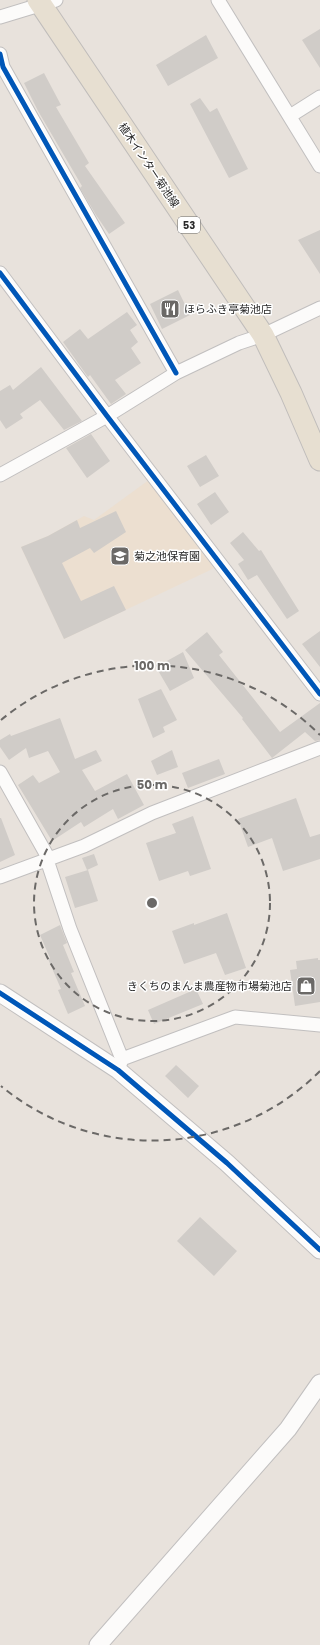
<svg xmlns="http://www.w3.org/2000/svg" width="320" height="1645" font-family="Poppins,'Noto Sans JP',sans-serif">
<rect width="100%" height="100%" fill="#e8e2dc"/>
<!-- education -->
<path fill="#ecdfd0" d="M153,477L221,565L64,639L21,547L48,536L84,516L94,520Z"/>
<!-- building -->
<path fill="#d0ccc8" d="M320,29V68L302,40Z
M206,35L218,58L168,86L156,65Z
M44,73L61,105L56,107L89,163L85,166L125,223L109,234L96,215L80,188L82,186L38,111L24,83Z
M200,98L210,112L217,108L248,169L229,178L190,104Z
M320,230V274L298,240Z
M178,290L190,315L162,329L150,304Z
M127,312L137,325L130,330L138,342L131,348L141,363L115,380L126,394L111,404L90,375L88,377L63,342L80,329L88,339Z
M41,367L82,421L64,430L40,400L20,414L23,418L6,429L0,420V391L10,385L13,390Z
M91,434L110,461L87,478L66,448Z
M206,455L219,476L200,487L187,466Z
M215,492L229,512L211,525L197,504Z
M116,511L126,532L94,553L90,548L62,563L81,601L114,586L126,610L64,639L21,547L48,536L77,520L80,528Z
M243,532L259,551L261,550L299,611L287,619L257,575L248,580L238,564L244,560L230,543Z
M320,631V667L302,644Z
M207,632L223,652L219,655L280,732L320,703V740L315,741L305,732L272,758L242,719L243,718L185,650Z
M183,652L194,678L170,691L156,667Z
M161,689L177,720L163,727L165,732L153,738L138,699Z
M60,718L75,759L96,750L102,761L82,770L95,791L127,774L144,805L118,819L113,809L84,827L81,822L52,841L18,785L33,775L39,783L60,772L48,751L29,758L26,748L9,760L0,747V740L10,734L11,736Z
M172,750L178,767L157,775L151,761Z
M219,759L225,774L188,788L182,773Z
M296,798L310,837L320,834V859L283,871L272,838L248,847L238,819Z
M193,816L211,869L190,876L188,871L159,881L146,843L176,833L172,824Z
M0,818H1L15,855L0,862Z
M94,854L98,865L87,870L82,858Z
M88,870L98,901L75,908L65,877Z
M227,913L246,968L225,975L216,953L184,964L172,931L194,923V925Z
M60,925L67,943L63,945L74,972L71,973L85,1006L68,1014L58,990L61,989L48,959L50,958L40,935Z
M318,958V960H320V1002L295,1006L290,970L297,969L296,961Z
M196,989L203,1004L154,1024L148,1010Z
M176,1065L199,1086L188,1098L165,1076Z
M200,1217L237,1251L214,1276L177,1241Z"/>
<g fill="none" stroke-linecap="round" stroke-linejoin="round">
<!-- minor casing -->
<g stroke="#c1bfbf" stroke-width="15">
<path id="minor" d="M218,0L320,166
M0,17L56,0
M0,54L3,67L176,373
M290,116L320,97
M0,273L107,416L320,694
M0,475L107,416L176,373L239,343L263,335L320,308
M0,772L49,859L48,863L70,929L122,1059L118,1070
M0,877L84,846L152,813L320,748
M122,1059L235,1017L320,1025"/>
</g>
<!-- tertiary casing -->
<g stroke="#c1bfbf" stroke-width="19">
<path id="tertiary" d="M0,993L118,1070L227,1163L320,1250
M98,1645L288,1429L320,1383"/>
</g>
<!-- primary casing -->
<g stroke="#c0bdbb" stroke-width="23">
<path id="primary" d="M38,0L263,335L291,393L320,460"/>
</g>
<!-- minor -->
<use href="#minor" stroke="#fcfbfa" stroke-width="13"/>
<!-- tertiary -->
<use href="#tertiary" stroke="#fcfbfa" stroke-width="17"/>
<!-- primary -->
<use href="#primary" stroke="#e7dfd1" stroke-width="21"/>
<!-- cycleway casing -->
<g stroke="#fff" stroke-width="8">
<path id="cycleway" d="M0,54L3,67L176,373
M0,273L107,416L320,694
M0,993L118,1070L227,1163L320,1250"/>
</g>
<!-- cycleway -->
<use href="#cycleway" stroke="#0057b8" stroke-width="5"/>
</g>
<!-- distance rings -->
<g fill="none" stroke="#6b6967" stroke-width="2" stroke-dasharray="7 5">
<circle cx="152" cy="903" r="118"/>
<path d="M320 1071A237 237 0 0 1 1 1086M1 720A237 237 0 0 1 320 735"/>
</g>
<!-- icons -->
<defs>
<g id="restaurant-square" transform="scale(1)"><rect x="-9" y="-9" width="18" height="18" rx="4" fill="#6b6967" stroke="#fff"/><path d="M-5-6h1v4h1v-4h1v4h1v-4h1v5L-1.5 .5V6h-2V.5L-5-1ZM5-6V6H3V1.5H1.5Q1.5-4 5-6Z" fill="#fff"/></g>
<g id="school-square" transform="scale(1)"><rect x="-9" y="-9" width="18" height="18" rx="4" fill="#6b6967" stroke="#fff"/><path d="M0-5L7-2L0 1L-7-2ZM-4 1L0 2.5L4 1V4Q0 6-4 4Z" fill="#fff"/></g>
<g id="shop-square" transform="scale(1)"><rect x="-9" y="-9" width="18" height="18" rx="4" fill="#6b6967" stroke="#fff"/><path d="M-5-2.5h2.3a2.7 3.5 0 0 1 5.4 0H5L5.5 6h-11ZM-1.5-2.5h3a1.5 2.3 0 0 0-3 0Z" fill="#fff"/></g>
</defs>
<g fill-rule="evenodd">
<use href="#restaurant-square" x="170" y="309"/>
<use href="#school-square" x="120" y="556"/>
<use href="#shop-square" x="306" y="986"/>
</g>
<g text-anchor="middle" stroke-width="3" stroke-linejoin="round" paint-order="stroke">
<!-- shield labels -->
<rect fill="#fff" stroke="#686868" stroke-width="1" x="178" y="217" width="22" height="16" rx="3"/>
<g font-size="10" font-weight="bold" fill="#282828">
<text x="189" y="229">53</text>
</g>
<!-- street labels -->
<g font-size="11" fill="#282828" stroke="#fff">
<text transform="translate(149 165) rotate(56)" y="4">植木インター菊池線</text>
</g>
<!-- poi labels -->
<g font-size="11" fill="#282828" stroke="#fff" text-anchor="start">
<text x="184" y="313">ほらふき亭菊池店</text>
<text x="134" y="560">菊之池保育園</text>
<text x="292" y="990" text-anchor="end">きくちのまんま農産物市場菊池店</text>
</g>
</g>
<circle cx="152" cy="903" r="6" fill="#6b6967" stroke="#fff" stroke-width="2"/>
<g font-size="12" text-anchor="middle" font-weight="bold" fill="#6b6967" stroke="#fff" stroke-width="3" stroke-linejoin="round" paint-order="stroke">
<text x="152" y="670">100 m</text>
<text x="152" y="789">50 m</text>
</g>
</svg>
